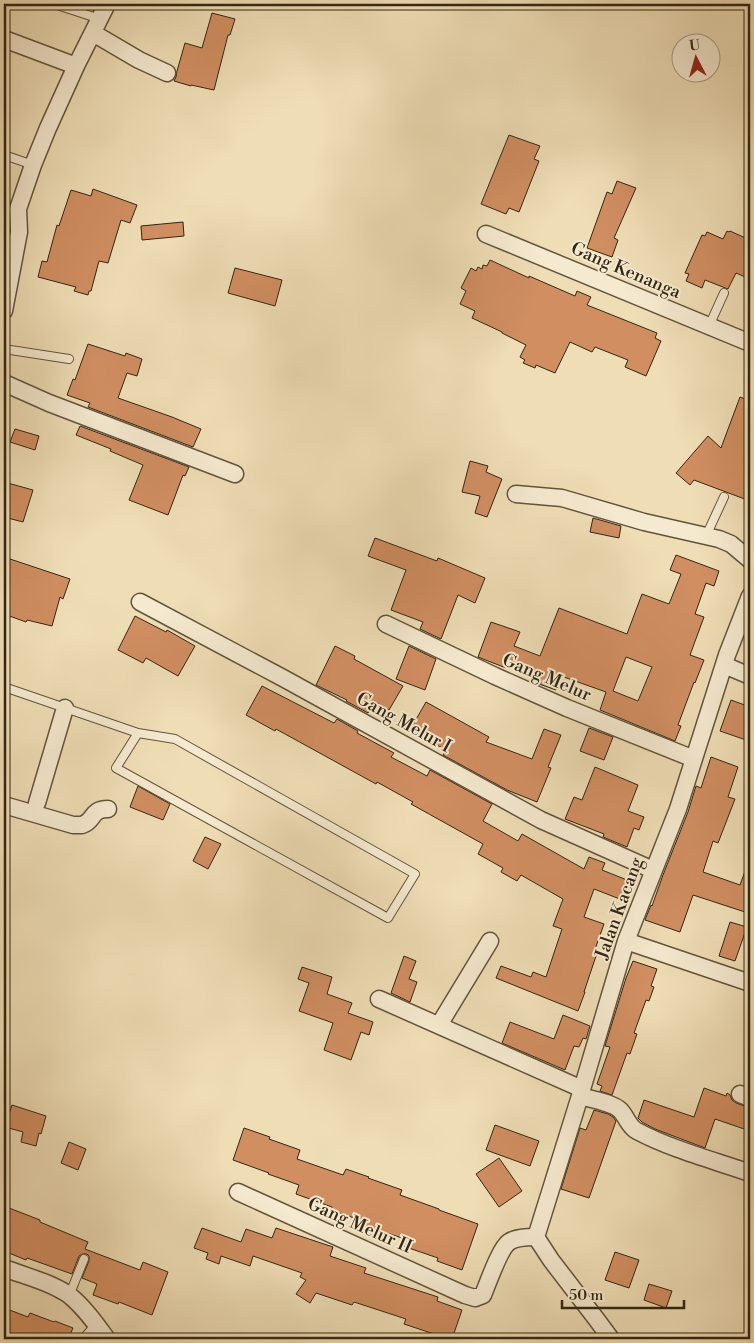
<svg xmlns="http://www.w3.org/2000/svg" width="754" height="1343" font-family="'Libre Bodoni',serif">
<rect width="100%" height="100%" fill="#efddb5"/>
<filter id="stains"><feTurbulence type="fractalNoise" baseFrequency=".004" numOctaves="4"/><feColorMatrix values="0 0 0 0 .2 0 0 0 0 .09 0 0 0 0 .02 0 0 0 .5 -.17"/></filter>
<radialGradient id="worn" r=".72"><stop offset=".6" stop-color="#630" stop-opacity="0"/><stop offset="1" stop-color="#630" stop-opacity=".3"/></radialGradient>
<!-- building -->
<path fill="#d08e61" stroke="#332613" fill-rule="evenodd" d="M212,13L235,19L230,35H228L214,90L191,85V86L174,81L176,77L177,71L185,43L202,48Z
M509,135L540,146L534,159L539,161L519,212L509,208L506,214L481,204Z
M617,181L636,188L614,238L618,240L612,257L587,248L607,192L612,194Z
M93,189L137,205L130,223L121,220L108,263L99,261L91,291H89L88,295L74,291L76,287L38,277L42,261L47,262L57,225L59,226L71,190L91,196Z
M183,222L184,236L142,240L141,226Z
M727,231L729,232L730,231L750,240V279L736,273L728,289L705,280L702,288L686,281L689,274L685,273L702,235L705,236L707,232L723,239Z
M490,260L529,278V276L575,296L577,291L591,297L587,305L657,333L655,338L661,341L646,376L625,367L628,360L595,347L592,352L570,342L555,373L536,365L535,368L523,363L525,360L520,357L526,345L502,333V332L472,318L475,311L460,304L466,291L461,288L471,268L476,271L478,267L482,269L483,265L487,266Z
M235,268L282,280L275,306L228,293Z
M88,344L125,356L126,353L142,359L137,376L127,373L118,398L172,417L201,429L193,447L88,407L90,403L67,395L73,379L75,380Z
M740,397L750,401V501L694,480L690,485L676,473L708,436L721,448Z
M80,426L189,467L185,476L183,475L168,515L129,500L143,465L110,451L111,449L76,435Z
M15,429L39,436L35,450L10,442Z
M470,461L488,466L486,472L502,479L487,517L475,513L480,496L462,492Z
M4,482L33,490L23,522L4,517Z
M593,518L621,526L619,538L590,532Z
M375,538L437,561L438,558L485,578L475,603L458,595L441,639L420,629L423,622L391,610L406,570L368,556Z
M676,555L719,571L714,586L706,583L695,614L704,617L690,655L704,660L695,683L694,682L678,725L681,726L675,741L600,710L606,692L561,676L556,690L531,681L535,670L509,660L506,668L478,657L491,622L520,632L514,646L540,656L559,608L627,634L642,594L669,604L681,574L670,570ZM626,657L652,667L638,701L613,691Z
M4,557L70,579L63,599L60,597L52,626L27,620L26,622L4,614Z
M135,616L166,632L167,630L195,646L178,676L146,658L143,663L118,650Z
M335,646L355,656L354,659L403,686L389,710L374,701L368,713L346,701L347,700L316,685Z
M409,646L436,659L425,690L396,679Z
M262,686L334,723L337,719L358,731L357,733L394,753L391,757L427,776L430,770L492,804L483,821L518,841L522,834L584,869L589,857L605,863L602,870L632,882L625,901L594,889L584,917L604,924L594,952L597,953L584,992H585L578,1011L496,978L501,966L531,977L533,972L546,977L562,929L553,926L563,899L521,875L517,881L501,872L503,868L478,854L483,844L411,804L413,802L377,782L376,784L276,729L275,731L246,715Z
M731,700L750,707V729L746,740L720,731Z
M426,702L489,737L486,742L532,759L544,729L561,735L548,767L551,768L537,802L507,790L443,755L446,750L410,730Z
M589,728L613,737L604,760L580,751Z
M711,757L738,767L728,797L735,799L718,843L713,841L703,872L740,885L748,863H750V897L745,912L693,895L680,932L645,920L651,905L652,906L663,875L688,812L696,786L701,788Z
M595,767L638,785L628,811L644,817L639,830L634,828L627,847L603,837L604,834L565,819L574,797L582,800Z
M138,786L170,804L163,820L130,807Z
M205,837L221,844L208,869L193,861Z
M730,922L747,927L735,961L719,956Z
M404,956L416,961L409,979L417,982L410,1002L391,993Z
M633,961L657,969L651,986L654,987L649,1001L646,1000L634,1033L637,1034L630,1054L627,1053L612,1095L600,1091L602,1086L597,1084L610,1047L605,1046L626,978Z
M302,967L332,977L327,994L352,1003L348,1013L373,1022L369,1035L361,1032L351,1060L324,1050L333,1023L299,1011L309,983L298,979Z
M563,1015L590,1026L586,1039L583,1038L579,1047L574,1046L565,1070L502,1043L510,1022L554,1039Z
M704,1088L726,1096L727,1093L730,1095L732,1100L736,1103L750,1108V1131L715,1119L705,1148L655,1129L642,1122L638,1118L644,1100L694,1117Z
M12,1105L46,1116L41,1134L39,1133L36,1146L21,1142L23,1132L5,1127Z
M594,1110L608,1114L613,1117L616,1121L589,1198L561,1189L580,1128L586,1130Z
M495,1125L539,1141L530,1166L486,1150Z
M244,1128L270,1137L269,1139L300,1150L297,1159L343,1175L346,1169L369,1177L368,1178L402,1190L400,1195L439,1209V1210L478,1224L462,1270L437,1261L438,1258L400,1245L402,1238L362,1225L363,1221L331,1210L332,1207L296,1194L299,1185L268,1174L269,1173L233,1160Z
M69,1142L86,1149L78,1170L61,1163Z
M499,1158L522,1191L499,1207L476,1174Z
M4,1206L40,1220V1222L88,1242L85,1249L140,1270L143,1262L168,1272L152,1315L119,1302L118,1304L93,1295L97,1284L82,1278L89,1261V1256L87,1254H83L79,1256L72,1274L27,1258L26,1260L4,1251Z
M202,1228L241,1242L246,1229L272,1238L276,1228L333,1247L330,1256L366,1268L364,1273L438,1297L437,1301L462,1310L452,1339H436L437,1335L404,1324L406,1319L354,1302L352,1305L316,1293L310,1303L296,1294L306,1280L300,1277L302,1273L253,1256L250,1266L221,1256L219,1264L206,1259L208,1253L194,1248Z
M615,1252L639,1260L629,1288L605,1280Z
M649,1284L672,1291L666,1308L644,1300Z
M7,1309L28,1317L30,1313L54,1322L55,1321L73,1328L68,1339H9L4,1337V1316Z"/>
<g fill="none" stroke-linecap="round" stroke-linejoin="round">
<!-- lane casing -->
<g stroke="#62543c" stroke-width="10">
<path id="lane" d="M54,4L100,19
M4,155L33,165
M709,326L724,293
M4,349L69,359
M706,536L724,497
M4,687L138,733L175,739L415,874L388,918L116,768L138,733
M69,1296L84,1259
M83,1339L96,1324"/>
</g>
<!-- street casing -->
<g stroke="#62543c" stroke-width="19">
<path id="street" d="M93,33L139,60L167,73
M4,39L76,66
M486,234L750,343
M4,311L19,232L18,209L33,165L48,128L76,66L107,4
M4,383L49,403L235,474
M516,494L562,498L644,522L719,539L731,544L750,560
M140,602L283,678L541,820L653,870
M386,624L495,676L567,708L694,759
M724,665L750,676
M37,803L65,708
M4,805L73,825C75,825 81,825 82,825C95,821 90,809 108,809
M626,941L750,983
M379,999L582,1089
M439,1025L490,941
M740,1094L750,1098
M580,1096C591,1099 613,1103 620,1110C627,1117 628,1126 637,1131C673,1150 713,1160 750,1173
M238,1192L465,1295L475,1298L483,1295C488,1283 500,1248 509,1242C516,1237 528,1237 536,1237
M536,1237L580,1096L626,941L678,809L727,655L750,596
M536,1237L551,1260L597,1320L611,1339
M4,1268C25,1276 50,1282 69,1295C84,1307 96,1324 107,1339"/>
</g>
<!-- lane -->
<use href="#lane" stroke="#f5e9cf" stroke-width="8"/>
<!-- street -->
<use href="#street" stroke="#f5e9cf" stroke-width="16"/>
</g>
<g text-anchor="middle" stroke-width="4" stroke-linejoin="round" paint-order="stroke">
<!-- street labels -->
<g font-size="18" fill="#332613" stroke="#f5e9cf">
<text transform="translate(626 270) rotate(23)" y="6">Gang Kenanga</text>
<text transform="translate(547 677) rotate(23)" y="6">Gang Melur</text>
<text transform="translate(404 722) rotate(29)" y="6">Gang Melur I</text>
<text transform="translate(619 908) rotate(-70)" y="6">Jalan Kacang</text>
<text transform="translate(360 1225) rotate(24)" y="6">Gang Melur II</text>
</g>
</g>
<!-- margin -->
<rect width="754" height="1343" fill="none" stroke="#efddb5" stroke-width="20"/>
<rect x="5" y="5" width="744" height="1333" fill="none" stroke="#332613" stroke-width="2.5"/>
<rect x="10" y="10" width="734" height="1323" fill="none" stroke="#332613"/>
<!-- north arrow -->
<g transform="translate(696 58) rotate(354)"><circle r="24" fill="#f5e9cf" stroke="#a79b84"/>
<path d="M0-4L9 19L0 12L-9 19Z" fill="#8f2418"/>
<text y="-8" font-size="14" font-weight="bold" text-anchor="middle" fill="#332613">U</text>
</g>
<!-- scale -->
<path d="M562 1300v8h122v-8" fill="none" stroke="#332613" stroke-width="2.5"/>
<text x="569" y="1300" font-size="15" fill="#332613" stroke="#f5e9cf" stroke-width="4" paint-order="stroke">50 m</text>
<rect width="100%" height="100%" filter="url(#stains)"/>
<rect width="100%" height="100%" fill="url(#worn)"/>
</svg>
